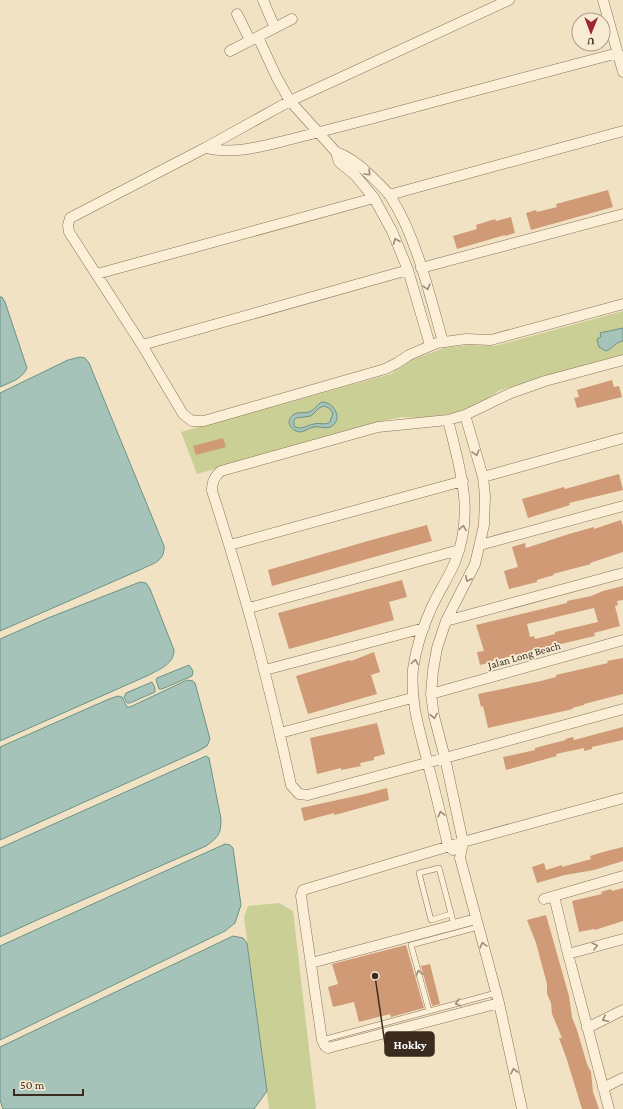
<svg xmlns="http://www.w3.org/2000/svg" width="623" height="1109" font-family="'Crimson Pro',serif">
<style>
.green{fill:#cacf96}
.water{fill:#a6c3ba;stroke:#6c9287;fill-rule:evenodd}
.building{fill:#d19a77;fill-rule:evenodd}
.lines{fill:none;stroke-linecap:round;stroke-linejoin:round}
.lane-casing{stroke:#8c7259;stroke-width:6}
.street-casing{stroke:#8c7259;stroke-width:11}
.lane{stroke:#fbefd7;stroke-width:5}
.street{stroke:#fbefd7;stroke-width:10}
.oneway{stroke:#9b8d7a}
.labels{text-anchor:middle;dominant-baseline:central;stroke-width:3.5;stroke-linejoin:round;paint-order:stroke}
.street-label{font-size:11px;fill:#3b2b1e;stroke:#f7ecd3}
.leader{fill:none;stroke:#3b2b1e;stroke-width:1.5}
.callout-dot{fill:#3b2b1e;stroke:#f7ecd3;stroke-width:1.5}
.callout{fill:#3b2b1e;stroke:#3b2b1e;stroke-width:1.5}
.callout-label{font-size:12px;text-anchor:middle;font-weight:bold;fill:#fff}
</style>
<rect width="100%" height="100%" fill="#f0e2c3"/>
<path class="green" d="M 623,311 L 623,356 L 500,390 L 478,405 L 458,413 L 420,418 L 402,417 L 386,420 L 197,474 L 181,432 L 391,374 L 411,360 L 444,348 L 469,345 L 495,346 Z
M 279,903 L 293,911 L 316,1109 L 269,1109 L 244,917 L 248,906 Z"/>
<path class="water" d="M 0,297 L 2,297 L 5,302 L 27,368 C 22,379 11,382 0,387 Z
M 623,328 L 623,341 C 615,342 613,349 606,351 L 599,347 L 597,339 L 601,337 L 600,333 Z
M 80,357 L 85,358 L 89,363 L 164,546 C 165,561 154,563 142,569 L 0,631 L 0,393 L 68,360 Z
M 322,402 C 335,402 344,421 330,427 C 325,429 319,426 314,427 C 309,428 305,431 301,432 C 292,432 284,422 293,415 C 298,411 304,414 309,412 C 315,410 317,404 322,402 ZM 324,406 L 329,408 L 333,413 L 330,422 C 324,426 320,422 314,424 C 307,425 303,430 295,427 L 294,425 L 294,420 L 296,418 L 311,416 L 319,408 Z
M 140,582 L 146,583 L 150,589 L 174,650 C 174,664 160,669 149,675 L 0,741 L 0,639 L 48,618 Z
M 189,665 L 193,671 L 192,676 L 162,689 L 159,689 L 156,680 L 157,678 Z
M 187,680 L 193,681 L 195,683 L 210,739 L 207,746 L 198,751 L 0,840 L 0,747 L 109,699 L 118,696 L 122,697 L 127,707 L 130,707 Z
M 152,682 L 155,688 L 155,692 L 130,703 L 127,703 L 124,697 L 126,693 Z
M 206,756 L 209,758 L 221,819 C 221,835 218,837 206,846 L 37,920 L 0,937 L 0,848 Z
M 225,844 L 230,845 L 233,848 L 241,905 L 235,923 L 225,931 L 0,1040 L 0,946 Z
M 233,936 L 243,938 L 247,943 L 267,1091 L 254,1109 L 3,1109 L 0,1100 L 0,1047 Z"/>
<path class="building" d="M 608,190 L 613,207 L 531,230 L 526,213 L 536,210 L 537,212 L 557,207 L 556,204 Z
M 511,217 L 515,233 L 505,236 L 505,235 L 457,249 L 453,236 L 477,229 L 476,225 L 495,219 L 496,221 Z
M 612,380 L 614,387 L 619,386 L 622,397 L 577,408 L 574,398 L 579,397 L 577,390 Z
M 223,438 L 226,447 L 196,455 L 193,446 Z
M 619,474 L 623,490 L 569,503 L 570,505 L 528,518 L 522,499 L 564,487 L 565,489 Z
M 621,520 L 623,526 L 623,552 L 590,563 L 591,564 L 553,574 L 554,575 L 537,580 L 537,582 L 509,589 L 504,571 L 518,567 L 512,547 L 525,543 L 526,548 L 569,534 L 594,527 L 594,529 Z
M 427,525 L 432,541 L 374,557 L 272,586 L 268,570 L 368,541 Z
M 402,580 L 407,597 L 389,602 L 394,620 L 289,649 L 278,613 Z
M 623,586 L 623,600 L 617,601 L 618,605 L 615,606 L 620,626 L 594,633 L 595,636 L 552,646 L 553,648 L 545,650 L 544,648 L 488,662 L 488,663 L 480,665 L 477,652 L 484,651 L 476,625 L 567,603 L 567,601 L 591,596 L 603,591 ZM 594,608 L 598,622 L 555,632 L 555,634 L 535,639 L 534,636 L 530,637 L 527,624 Z
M 374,652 L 380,672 L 371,675 L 377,694 L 308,714 L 296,676 L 350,660 L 351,661 Z
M 623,658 L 623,694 L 584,704 L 584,705 L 572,708 L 573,709 L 488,728 L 483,706 L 481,707 L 478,694 L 541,681 L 556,677 L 556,675 L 608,663 L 607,661 Z
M 377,723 L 385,754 L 374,757 L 374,760 L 360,763 L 361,766 L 341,770 L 341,768 L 317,774 L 310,738 Z
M 623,727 L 623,740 L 592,747 L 592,749 L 584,751 L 584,748 L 556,754 L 557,756 L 546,759 L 506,770 L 503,757 L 535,750 L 535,748 L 546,745 L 566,740 L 565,739 L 573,737 L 574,740 Z
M 387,788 L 389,800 L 342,813 L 334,815 L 334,813 L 304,821 L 301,808 L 365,794 Z
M 623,847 L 623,861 L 594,870 L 565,875 L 537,883 L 532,867 L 544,863 L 546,870 L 562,865 L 562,867 L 591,859 L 590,856 L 603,852 Z
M 623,888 L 623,921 L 595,930 L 594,929 L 579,932 L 572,901 L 602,894 L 601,892 L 611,889 L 612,891 Z
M 546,915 L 569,996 L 572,1017 L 577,1030 L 587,1064 L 591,1072 L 593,1092 L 599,1109 L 582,1109 L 567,1060 L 559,1038 L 562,1038 L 552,1014 L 551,1003 L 547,994 L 547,984 L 536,943 L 527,920 Z
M 406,945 L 424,1008 L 391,1017 L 390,1014 L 359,1022 L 354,1002 L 333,1007 L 328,987 L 338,984 L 332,964 Z
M 430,964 L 440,1004 L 432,1006 L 421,966 Z"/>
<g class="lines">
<g class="lane-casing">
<path id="lane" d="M 451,914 L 431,920 L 419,873 L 439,868 L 454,925
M 429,1011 L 411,945 L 478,927
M 322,1040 L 496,993"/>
</g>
<g class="street-casing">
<path id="street" d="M 263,0 L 275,28
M 509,0 L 290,101 L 205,148 L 70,218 L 68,225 L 69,232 L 142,345 L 183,414 L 192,421 L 204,421 L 385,369 L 397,363 L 409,355 L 437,343 L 466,339 L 491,340 L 623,304
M 603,0 L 623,72
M 237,14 L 250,40
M 258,37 L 277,78 L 290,101 L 336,152 L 339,162 L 355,175 L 374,198 L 392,231 L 408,270 L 430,345
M 230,51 L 292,19
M 205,148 C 235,155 263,146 292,139 C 319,132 347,125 374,118 C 455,96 537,74 618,53
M 336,152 C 350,157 360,165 371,176 C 377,182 385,189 390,196 C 416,235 430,296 443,342
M 389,195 L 623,131
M 421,268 L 623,214
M 97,274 L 374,198
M 142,345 L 408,270
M 623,360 L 545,381 L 511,393 L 465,415 L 448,420 L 378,427 L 221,471 C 214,477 212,482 212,491 C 244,588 270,686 291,785 L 299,794 L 308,795 L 445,758 L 623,709
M 465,415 L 483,477 L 485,496 L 484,525 L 475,564 L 446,621 L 437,648 L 433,671 L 431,694 L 434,716 L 445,758 L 463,842 L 460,858 L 499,1003 L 522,1109
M 448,420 C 460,469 475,513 455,562 C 448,579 437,594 430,611 C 422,629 416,649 413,669 C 410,702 420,732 428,764 C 435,791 442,819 448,846 L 453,850
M 483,477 L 623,438
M 230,545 L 463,481
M 480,545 L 623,506
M 249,608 L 459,550
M 446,621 L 623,573
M 265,670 L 424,628
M 431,694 L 623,640
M 280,733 L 412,698
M 554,896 L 568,954 L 609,1109
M 544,899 L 623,876
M 568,954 L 623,939
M 311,963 L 476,919
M 499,1003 L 328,1048 L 325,1046 L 322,1040 L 301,896 L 303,890 L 463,842 L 623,798
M 587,1028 L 623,1010
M 603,1088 L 623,1078"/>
</g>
<use href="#lane" class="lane"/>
<use href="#street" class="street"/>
</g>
<defs><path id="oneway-chevron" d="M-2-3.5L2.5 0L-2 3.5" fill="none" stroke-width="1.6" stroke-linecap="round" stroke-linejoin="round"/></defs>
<g class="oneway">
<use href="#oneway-chevron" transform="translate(368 173) rotate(46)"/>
<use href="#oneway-chevron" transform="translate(396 241) rotate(-112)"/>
<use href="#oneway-chevron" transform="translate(427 287) rotate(74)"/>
<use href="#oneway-chevron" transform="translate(476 453) rotate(74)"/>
<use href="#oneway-chevron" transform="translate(463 528) rotate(-81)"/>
<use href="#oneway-chevron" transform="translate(468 579) rotate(116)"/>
<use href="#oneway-chevron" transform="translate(415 662) rotate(-80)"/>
<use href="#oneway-chevron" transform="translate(434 716) rotate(80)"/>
<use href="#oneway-chevron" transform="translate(441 814) rotate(-104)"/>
<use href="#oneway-chevron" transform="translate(483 945) rotate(-105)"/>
<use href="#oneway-chevron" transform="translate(595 946) rotate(-14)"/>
<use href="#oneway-chevron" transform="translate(419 973) rotate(-105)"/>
<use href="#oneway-chevron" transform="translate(458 1003) rotate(165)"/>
<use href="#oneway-chevron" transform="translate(605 1019) rotate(153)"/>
<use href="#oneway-chevron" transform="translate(514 1071) rotate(-102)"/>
</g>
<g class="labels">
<g class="street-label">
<text transform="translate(524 655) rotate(-16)">Jalan Long Beach</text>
</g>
</g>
<path class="leader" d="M375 976L385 1044"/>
<circle class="callout-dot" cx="375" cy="976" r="4"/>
<rect class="callout" x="385" y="1032" width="49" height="24" rx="4"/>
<g class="callout-label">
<text x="410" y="1049">Hokky</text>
</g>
<g transform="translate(591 32) rotate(181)"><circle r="19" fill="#f7ecd3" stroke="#ac9f8b"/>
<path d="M0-3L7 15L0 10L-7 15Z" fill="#9e252a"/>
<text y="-6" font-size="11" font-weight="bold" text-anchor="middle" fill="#3b2b1e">U</text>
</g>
<path d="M14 1089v6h69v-6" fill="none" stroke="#3b2b1e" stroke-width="2"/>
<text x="20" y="1089" font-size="12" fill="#3b2b1e" stroke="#f7ecd3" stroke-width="3" paint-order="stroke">50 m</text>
</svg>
